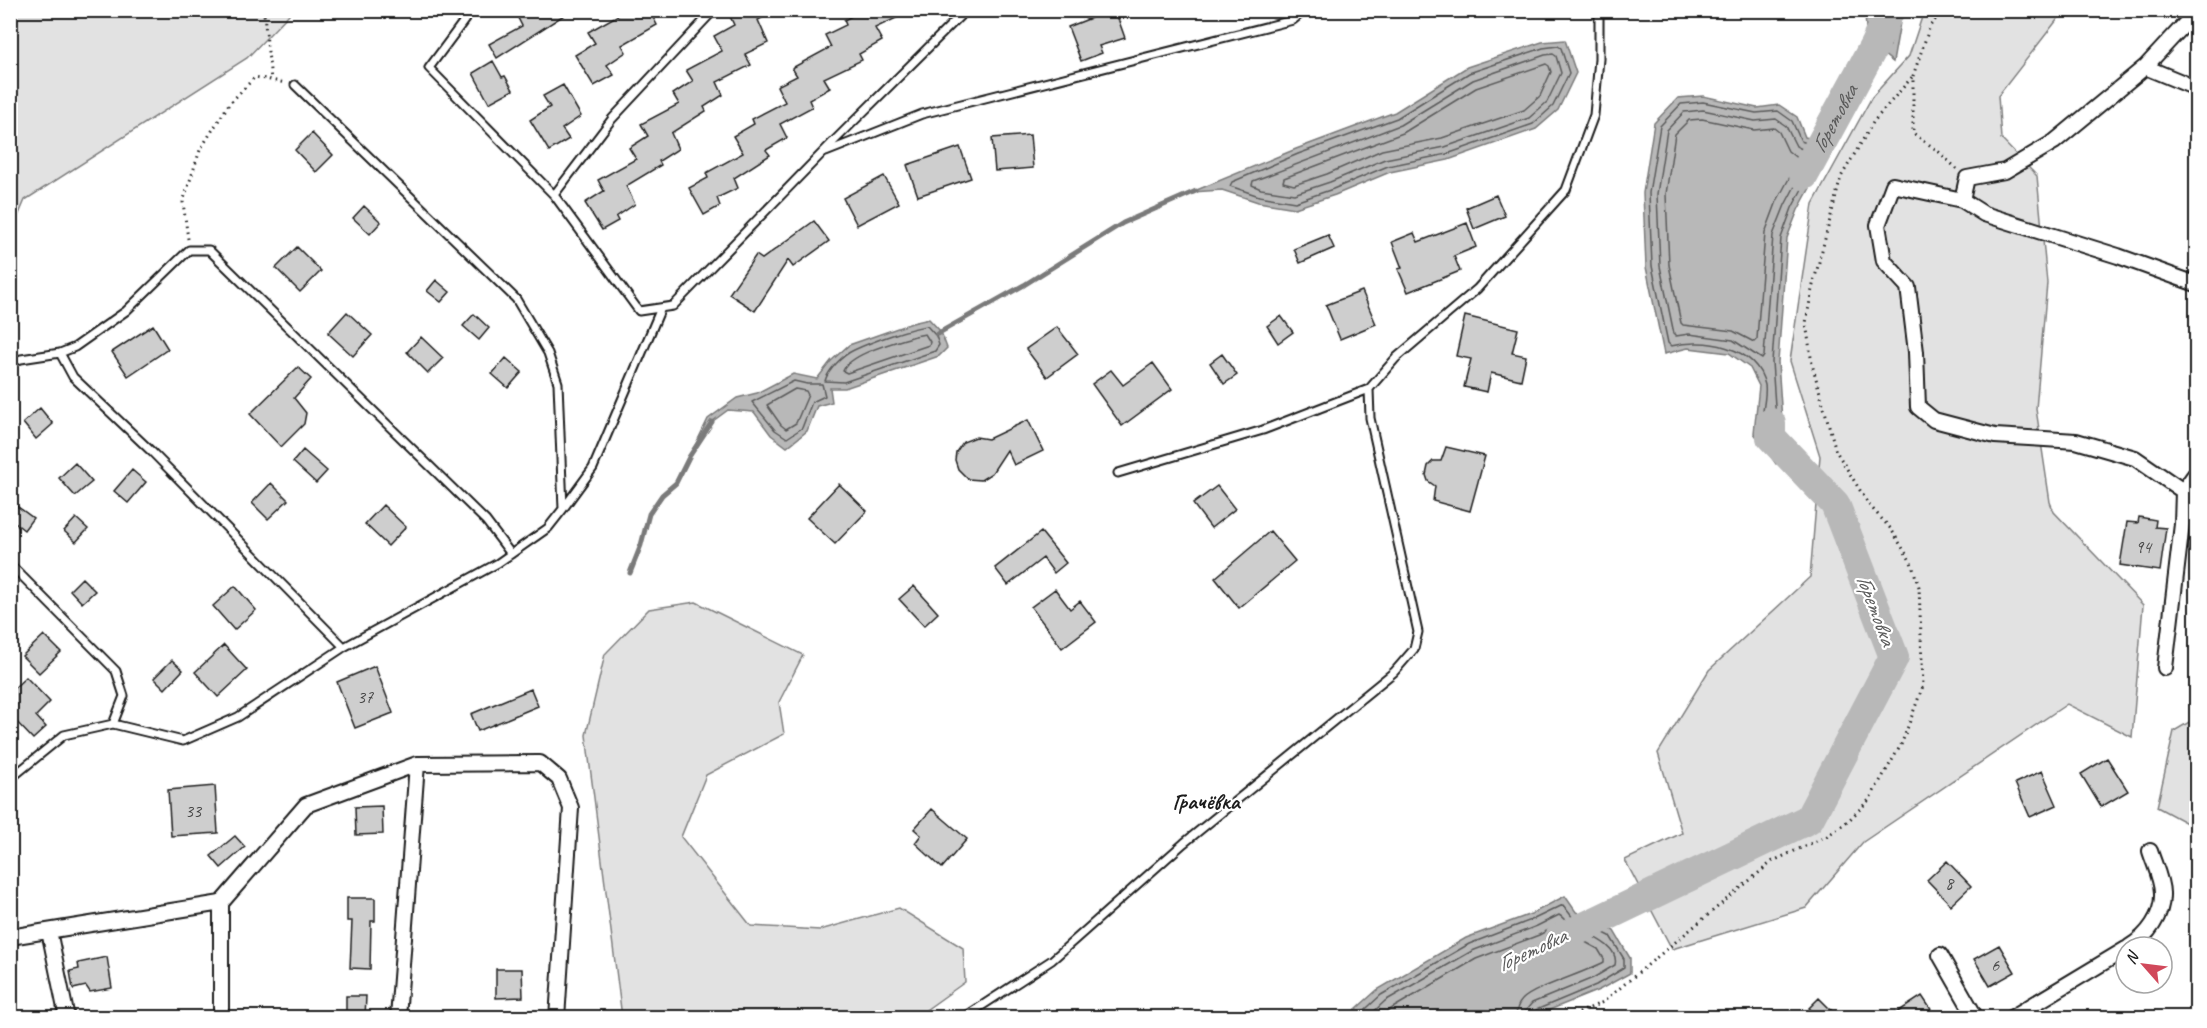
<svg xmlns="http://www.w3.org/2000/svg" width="2207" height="1028" font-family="Caveat,sans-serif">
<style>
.green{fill:#e2e2e2;stroke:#7f7f7f;stroke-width:1.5}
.water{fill:#b8b8b8;stroke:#7a7a7a;stroke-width:1.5}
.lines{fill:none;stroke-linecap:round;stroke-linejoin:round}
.shore{stroke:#5a5a5a;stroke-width:1.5}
.stream{stroke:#7a7a7a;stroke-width:5}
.river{stroke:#b8b8b8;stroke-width:30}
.building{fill:#cecece;stroke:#1c1c1c;stroke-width:1.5}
.service-casing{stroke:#1c1c1c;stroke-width:11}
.minor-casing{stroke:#1c1c1c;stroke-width:18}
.path{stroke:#1c1c1c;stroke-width:3;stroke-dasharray:1.5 4.5;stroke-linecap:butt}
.service{stroke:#fff;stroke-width:7}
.minor{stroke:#fff;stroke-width:14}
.labels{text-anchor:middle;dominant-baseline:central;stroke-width:4.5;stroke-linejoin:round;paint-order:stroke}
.number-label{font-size:18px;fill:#484848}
.water-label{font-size:22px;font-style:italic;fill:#5a5a5a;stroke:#fff}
.neighbourhood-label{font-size:22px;font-weight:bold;fill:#1c1c1c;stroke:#fff}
</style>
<rect width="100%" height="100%" fill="#fff"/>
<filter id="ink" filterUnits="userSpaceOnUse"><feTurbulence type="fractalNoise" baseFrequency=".0167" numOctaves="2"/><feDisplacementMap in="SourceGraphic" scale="12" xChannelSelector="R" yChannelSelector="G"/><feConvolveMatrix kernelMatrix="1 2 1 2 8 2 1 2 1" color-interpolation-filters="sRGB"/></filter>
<g filter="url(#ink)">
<path class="green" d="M 11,10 L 292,10 L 292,11 L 247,58 L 25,200 L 11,233 Z
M 1924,11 L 2064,11 L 1998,96 L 2001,139 L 2037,176 L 2047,283 L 2036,409 L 2050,502 L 2054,512 L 2143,605 L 2132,737 L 2067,704 L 1863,842 L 1806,908 L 1672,949 L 1625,860 L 1682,833 L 1658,753 L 1709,670 L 1810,577 L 1820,456 L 1790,361 L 1813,204 L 1872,97 L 1909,56 Z
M 696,602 L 803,655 L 779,702 L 784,734 L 706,775 L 681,837 L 751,926 L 820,930 L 899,908 L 963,948 L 965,982 L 916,1017 L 622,1017 L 586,735 L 605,654 L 649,609 Z
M 2196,718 L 2196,828 L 2157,807 L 2174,731 Z"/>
<path class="water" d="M 1855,11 L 1902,11 L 1893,62 L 1867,41 L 1865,15 Z
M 1565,40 L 1576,73 L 1558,110 L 1536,129 L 1448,160 L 1390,172 L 1335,195 L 1295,208 L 1258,202 L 1222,190 L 1192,192 L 1296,149 L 1395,112 L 1467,67 L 1542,42 Z
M 1703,96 L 1757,108 L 1779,105 L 1797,117 L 1805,137 L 1834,144 L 1798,210 L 1787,238 L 1778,362 L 1783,435 L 1788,455 L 1776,464 L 1754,433 L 1759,386 L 1750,368 L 1729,353 L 1688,348 L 1664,354 L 1646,267 L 1643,193 L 1654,123 L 1678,98 Z
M 929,319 L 941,332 L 947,348 L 939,356 L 845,388 L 830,388 L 832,402 L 817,406 L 807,431 L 787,447 L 771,435 L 754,412 L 728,410 L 709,424 L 690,456 L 708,419 L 737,398 L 757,393 L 793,374 L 817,379 L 831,361 L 849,345 L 912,323 Z
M 1565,896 L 1576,912 L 1614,931 L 1630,958 L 1630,973 L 1599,990 L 1532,1017 L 1347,1017 L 1377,990 L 1466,938 L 1531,914 Z"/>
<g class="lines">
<path class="shore" d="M 1869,10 L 1873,37 L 1887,48 L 1890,46 L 1896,10
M 1558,46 L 1561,48 L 1569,73 L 1553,106 L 1533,124 L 1447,154 L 1388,166 L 1333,189 L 1295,202 L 1259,196 L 1230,186 L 1232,182 L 1298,154 L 1397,118 L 1469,73 L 1543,48 Z
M 1553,54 L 1556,56 L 1561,73 L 1547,102 L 1529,118 L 1445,147 L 1385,159 L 1330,182 L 1294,194 L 1261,189 L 1252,185 L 1253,181 L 1400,125 L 1473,80 L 1545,55 Z
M 1546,64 L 1549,66 L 1551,72 L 1540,96 L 1524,110 L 1442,138 L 1382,150 L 1327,174 L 1294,185 L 1283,182 L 1284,178 L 1403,133 L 1476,88 Z
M 1703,102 L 1756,113 L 1778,111 L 1792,121 L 1801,141 L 1823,149 L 1792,208 L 1781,238 L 1772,362 L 1777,435 L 1781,451 L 1778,454 L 1775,453 L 1760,431 C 1761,418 1767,396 1765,385 C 1756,345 1703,338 1671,346 L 1668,343 L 1652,266 L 1649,193 L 1660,126 L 1681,104 Z
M 1703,110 L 1755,121 L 1776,119 L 1786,126 L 1796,146 L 1812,154 L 1785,205 L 1773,235 L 1764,356 L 1762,359 L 1733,340 L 1689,334 L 1676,336 L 1674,334 L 1660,266 L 1657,194 L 1667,130 L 1684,112 Z
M 1702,119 L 1754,130 L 1774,128 L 1779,132 L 1788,151 L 1799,160 L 1777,201 L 1765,233 L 1757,339 L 1754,342 L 1733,331 L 1683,325 L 1681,323 L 1669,265 L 1666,194 L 1675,134 L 1689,120 Z
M 927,326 L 936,336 L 939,345 L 935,351 L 844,382 L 825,381 C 828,370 843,355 854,350 C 871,342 909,328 927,326 Z
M 925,334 L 930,342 L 929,345 L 847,373 L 843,371 C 850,353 897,342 915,336 Z
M 794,381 L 807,384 L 822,384 L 825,396 L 812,402 L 802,428 L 787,438 L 775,430 L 752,402 Z
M 795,389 L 806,391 L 808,395 L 796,423 L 786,429 L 781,425 L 767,405 Z
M 1356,1018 L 1381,995 L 1469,944 L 1534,919 L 1563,905 L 1573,918 L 1610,936 L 1624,959 L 1624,968 L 1596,985 L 1536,1010 L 1533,1018
M 1367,1018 L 1385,1001 L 1472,951 L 1537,926 L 1559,915 C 1563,917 1565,921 1569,924 C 1583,934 1620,943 1615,965 L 1593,978 L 1532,1003 L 1526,1010 L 1525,1018
M 1381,1018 L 1391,1009 L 1476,959 L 1539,935 L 1556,926 L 1598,949 L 1604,959 L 1604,962 C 1585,973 1532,988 1522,1000 C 1517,1005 1516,1011 1516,1018"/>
<path class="stream" d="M 937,334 L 1024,285 L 1123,223 L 1196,191
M 630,573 L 641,545 L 649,514 L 662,495 L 676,483 L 689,457 L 712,422"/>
<g class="river">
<path id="s1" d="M 1804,175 L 1874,46 L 1890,10"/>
<path d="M 1559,939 L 1809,819 L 1894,657 L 1835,504 L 1771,437 L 1771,423"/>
</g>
</g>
<path class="building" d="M 527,10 L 572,10 L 497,58 L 489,44 L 522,26 L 517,16 Z
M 627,10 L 649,10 L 657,25 L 622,45 L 626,52 L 607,65 L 614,75 L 594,86 L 575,55 L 595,43 L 588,32 Z
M 727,10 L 777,10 L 758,20 L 768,43 L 745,54 L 751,65 L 717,82 L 723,95 L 704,107 L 706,111 L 671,133 L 678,149 L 659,161 L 661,165 L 626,186 L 635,204 L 616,217 L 618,221 L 602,230 L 585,203 L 604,191 L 598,180 L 636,159 L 629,148 L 648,136 L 641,124 L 679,104 L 673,94 L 693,81 L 686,70 L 722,51 L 714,36 L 734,25 Z
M 863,10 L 913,10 L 875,28 L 882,41 L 859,54 L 862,60 L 824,78 L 830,88 L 809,100 L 812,107 L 780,124 L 787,138 L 766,150 L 770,155 L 734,178 L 738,188 L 717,198 L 720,206 L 704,215 L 689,188 L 708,178 L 706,173 L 743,153 L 733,136 L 754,124 L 752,119 L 785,102 L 777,86 L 797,76 L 792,68 L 831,47 L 825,35 L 846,25 L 844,20 Z
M 1102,10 L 1115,10 L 1125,38 L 1099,46 L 1102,53 L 1081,61 L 1068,27 L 1091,18 L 1090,14 Z
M 493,61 L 502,77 L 505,76 L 513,90 L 489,103 L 473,73 Z
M 563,85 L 581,116 L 562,129 L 569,139 L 549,151 L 530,120 L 550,107 L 543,96 Z
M 312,133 L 333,155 L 316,172 L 295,150 Z
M 1030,135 L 1033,168 L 995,171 L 992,138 Z
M 960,147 L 971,178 L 918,196 L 907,165 Z
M 884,176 L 899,203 L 857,225 L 843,198 Z
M 1496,195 L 1505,216 L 1474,229 L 1466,208 Z
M 364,206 L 381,222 L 370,234 L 353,218 Z
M 814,221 L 829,241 L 793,267 L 788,260 L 755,311 L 729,294 L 756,255 L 762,259 Z
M 1467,223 L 1476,247 L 1454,256 L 1460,271 L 1408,292 L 1398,269 L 1402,268 L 1392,242 L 1414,233 L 1418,242 Z
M 1328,235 L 1334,248 L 1300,263 L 1294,249 Z
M 297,247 L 321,271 L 300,292 L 276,268 Z
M 436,280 L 450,292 L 441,302 L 427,291 Z
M 1362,291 L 1376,324 L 1340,339 L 1326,305 Z
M 347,312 L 372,335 L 353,356 L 328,333 Z
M 474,314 L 489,328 L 479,340 L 463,326 Z
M 1281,316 L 1293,332 L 1278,343 L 1267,326 Z
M 1465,316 L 1518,329 L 1512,353 L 1526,356 L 1521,380 L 1491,373 L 1487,392 L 1464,387 L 1471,359 L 1456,356 Z
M 153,325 L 168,349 L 128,376 L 112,352 Z
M 1057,327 L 1078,354 L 1047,377 L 1026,349 Z
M 421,337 L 443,358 L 428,373 L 407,352 Z
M 1222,354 L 1237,375 L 1224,384 L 1210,363 Z
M 506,358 L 522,372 L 508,388 L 492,374 Z
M 1153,363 L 1172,389 L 1122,426 L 1092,384 L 1111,370 L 1123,385 Z
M 298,367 L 311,379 L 294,398 L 306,413 L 304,424 L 281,447 L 250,414 Z
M 40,408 L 53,424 L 36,439 L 23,423 Z
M 1028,420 L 1043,451 L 1014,465 L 1007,450 L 992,473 L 981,480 L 968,479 L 958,469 L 955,460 L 956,452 L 963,442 L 976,437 L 988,439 Z
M 1446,447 L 1485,456 L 1470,511 L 1433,501 L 1435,486 L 1428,481 L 1426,475 L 1428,466 L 1433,461 L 1441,461 Z
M 303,450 L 327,471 L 316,483 L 293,462 Z
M 75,463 L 92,482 L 75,496 L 59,478 Z
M 132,470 L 146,482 L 128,503 L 114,491 Z
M 271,483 L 288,500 L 268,519 L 252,503 Z
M 839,484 L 867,511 L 835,544 L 807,518 Z
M 1217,486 L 1235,509 L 1211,528 L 1193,504 Z
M 10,501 L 33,518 L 24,530 L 10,519 Z
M 383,505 L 406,527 L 388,546 L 365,524 Z
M 2139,517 L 2156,520 L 2155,527 L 2166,528 L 2160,571 L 2120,565 L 2127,522 L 2138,523 Z
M 76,518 L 88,529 L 76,542 L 64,531 Z
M 1270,531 L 1295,561 L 1239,608 L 1215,578 Z
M 1041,532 L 1066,563 L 1054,573 L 1043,558 L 1008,585 L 995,568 Z
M 82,578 L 95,591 L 82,603 L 70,590 Z
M 235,586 L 256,610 L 234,630 L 213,606 Z
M 914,586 L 938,613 L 924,626 L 899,599 Z
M 1055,589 L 1070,609 L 1080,601 L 1096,622 L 1062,648 L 1031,607 Z
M 44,635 L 61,652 L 39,673 L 22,656 Z
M 224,645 L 247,670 L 218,697 L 195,672 Z
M 172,660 L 183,670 L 165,689 L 154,678 Z
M 375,666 L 393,713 L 355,728 L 337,682 Z
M 26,677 L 50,702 L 36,716 L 46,727 L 33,739 L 10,715 L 10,692 Z
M 531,689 L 538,706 L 478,731 L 471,714 Z
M 2107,758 L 2128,791 L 2101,807 L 2081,774 Z
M 2042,771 L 2057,805 L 2030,817 L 2015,783 Z
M 215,786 L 218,833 L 171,836 L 168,790 Z
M 382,806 L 383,834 L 356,835 L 355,807 Z
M 932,809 L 967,839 L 942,868 L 915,843 L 921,835 L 914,829 Z
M 235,836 L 245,847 L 221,868 L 211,856 Z
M 1947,861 L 1971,886 L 1951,905 L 1927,880 Z
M 347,898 L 375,898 L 375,921 L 371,921 L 370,969 L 350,968 L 352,921 L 347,921 Z
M 1999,945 L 2015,972 L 1990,986 L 1974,959 Z
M 107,957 L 112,988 L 90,992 L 86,986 L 73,989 L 70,971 L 79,969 L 78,963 Z
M 496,969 L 522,969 L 523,997 L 496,998 Z
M 346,996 L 366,996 L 365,1017 L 346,1017 Z
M 1922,996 L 1936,1017 L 1890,1017 Z
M 1819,998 L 1832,1011 L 1825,1017 L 1819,1017 L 1809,1008 Z"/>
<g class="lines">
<g class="service-casing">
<path id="service" d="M 472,10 L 429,68 L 554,195 L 639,311 L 673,306 L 831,144 L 966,10
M 826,152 L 922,114 L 1293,20 L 1305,10
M 554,195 L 612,119 L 714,10
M 60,353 L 73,377 L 152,452 L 344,647
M 10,363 L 21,359 L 60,353 L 75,347 L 126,311 L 189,250 L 209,250 L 486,521 L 511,554
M 1118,473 L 1263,430 L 1369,389
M 563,509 L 593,468 L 661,308
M 10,564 L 116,671 L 124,696 L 113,724
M 10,779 L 64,735 L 113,724 L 183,741 L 238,717 L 344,647 L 498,563 L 548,528 L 563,509 L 558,383 L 548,353 L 516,299 L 295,85
M 963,1018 L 1052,960 L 1184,843 L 1394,672 L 1414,649 L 1418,632 L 1370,418 L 1369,389 L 1396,358 L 1477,289 L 1566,190 L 1594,115 L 1599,59 L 1599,10"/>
</g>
<g class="minor-casing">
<path id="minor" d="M 2196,12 L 2145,67 L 2054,142 L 2005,171 L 1967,178 L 1962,200 L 1984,214 L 2118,256 L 2196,284
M 2145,67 L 2196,88
M 1962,200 L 1893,185 L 1878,225 L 1884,261 L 1908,287 L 1916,352 L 1918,407 L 1934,420 L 1995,436 L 2076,441 L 2135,458 L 2183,491
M 2165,668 L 2182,524 L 2183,491 L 2196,473
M 221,903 L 221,1018
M 49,931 L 67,1018
M 10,937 L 221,903 L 306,805 L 417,764 L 540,763 L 559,779 L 571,808 L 557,1018
M 2129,947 C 2148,936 2163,915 2162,893 C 2162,880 2154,864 2150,851
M 1940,955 L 1976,1018
M 398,1018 L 417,764
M 2011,1018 L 2126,949"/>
</g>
<path class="path" d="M 261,10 L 264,14 L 271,80
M 1943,10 L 1930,26 L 1913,76 L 1913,133 L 1938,151 L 1957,169
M 188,239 L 183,202 L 200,150 L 229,104 L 255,77 L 286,83
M 1568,1018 L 1603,1002 L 1773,861 L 1827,836 L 1849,820 L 1869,800 L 1901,745 L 1923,686 L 1919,587 L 1911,562 L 1891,529 L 1869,505 L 1836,451 L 1812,364 L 1806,323 L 1812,289 L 1841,177 L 1874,121 L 1913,76"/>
<use href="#service" class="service"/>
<use href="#minor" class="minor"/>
</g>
</g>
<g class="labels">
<g class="number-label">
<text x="2143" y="547">94</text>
<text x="365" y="697">37</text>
<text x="193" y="811">33</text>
<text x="1949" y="883">8</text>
<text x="1995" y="965">6</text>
</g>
<g class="water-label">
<text stroke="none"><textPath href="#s1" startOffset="64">Горетовка</textPath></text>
<text transform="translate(1876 610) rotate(69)">Горетовка</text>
<text transform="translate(1532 950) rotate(-25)">Горетовка</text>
</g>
<g class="neighbourhood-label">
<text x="1206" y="802">Грачёвка</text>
</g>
</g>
<rect width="2207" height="1028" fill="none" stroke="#fff" stroke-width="36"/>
<rect x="18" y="18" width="2171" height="992" fill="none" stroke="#1c1c1c" stroke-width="2" filter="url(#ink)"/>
<g transform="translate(2144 965) rotate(298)"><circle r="28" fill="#ffffff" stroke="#a4a4a4" stroke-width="1.5"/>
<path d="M0-4.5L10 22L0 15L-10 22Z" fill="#d1495b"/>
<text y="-9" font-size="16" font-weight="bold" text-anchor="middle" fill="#1c1c1c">N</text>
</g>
</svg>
